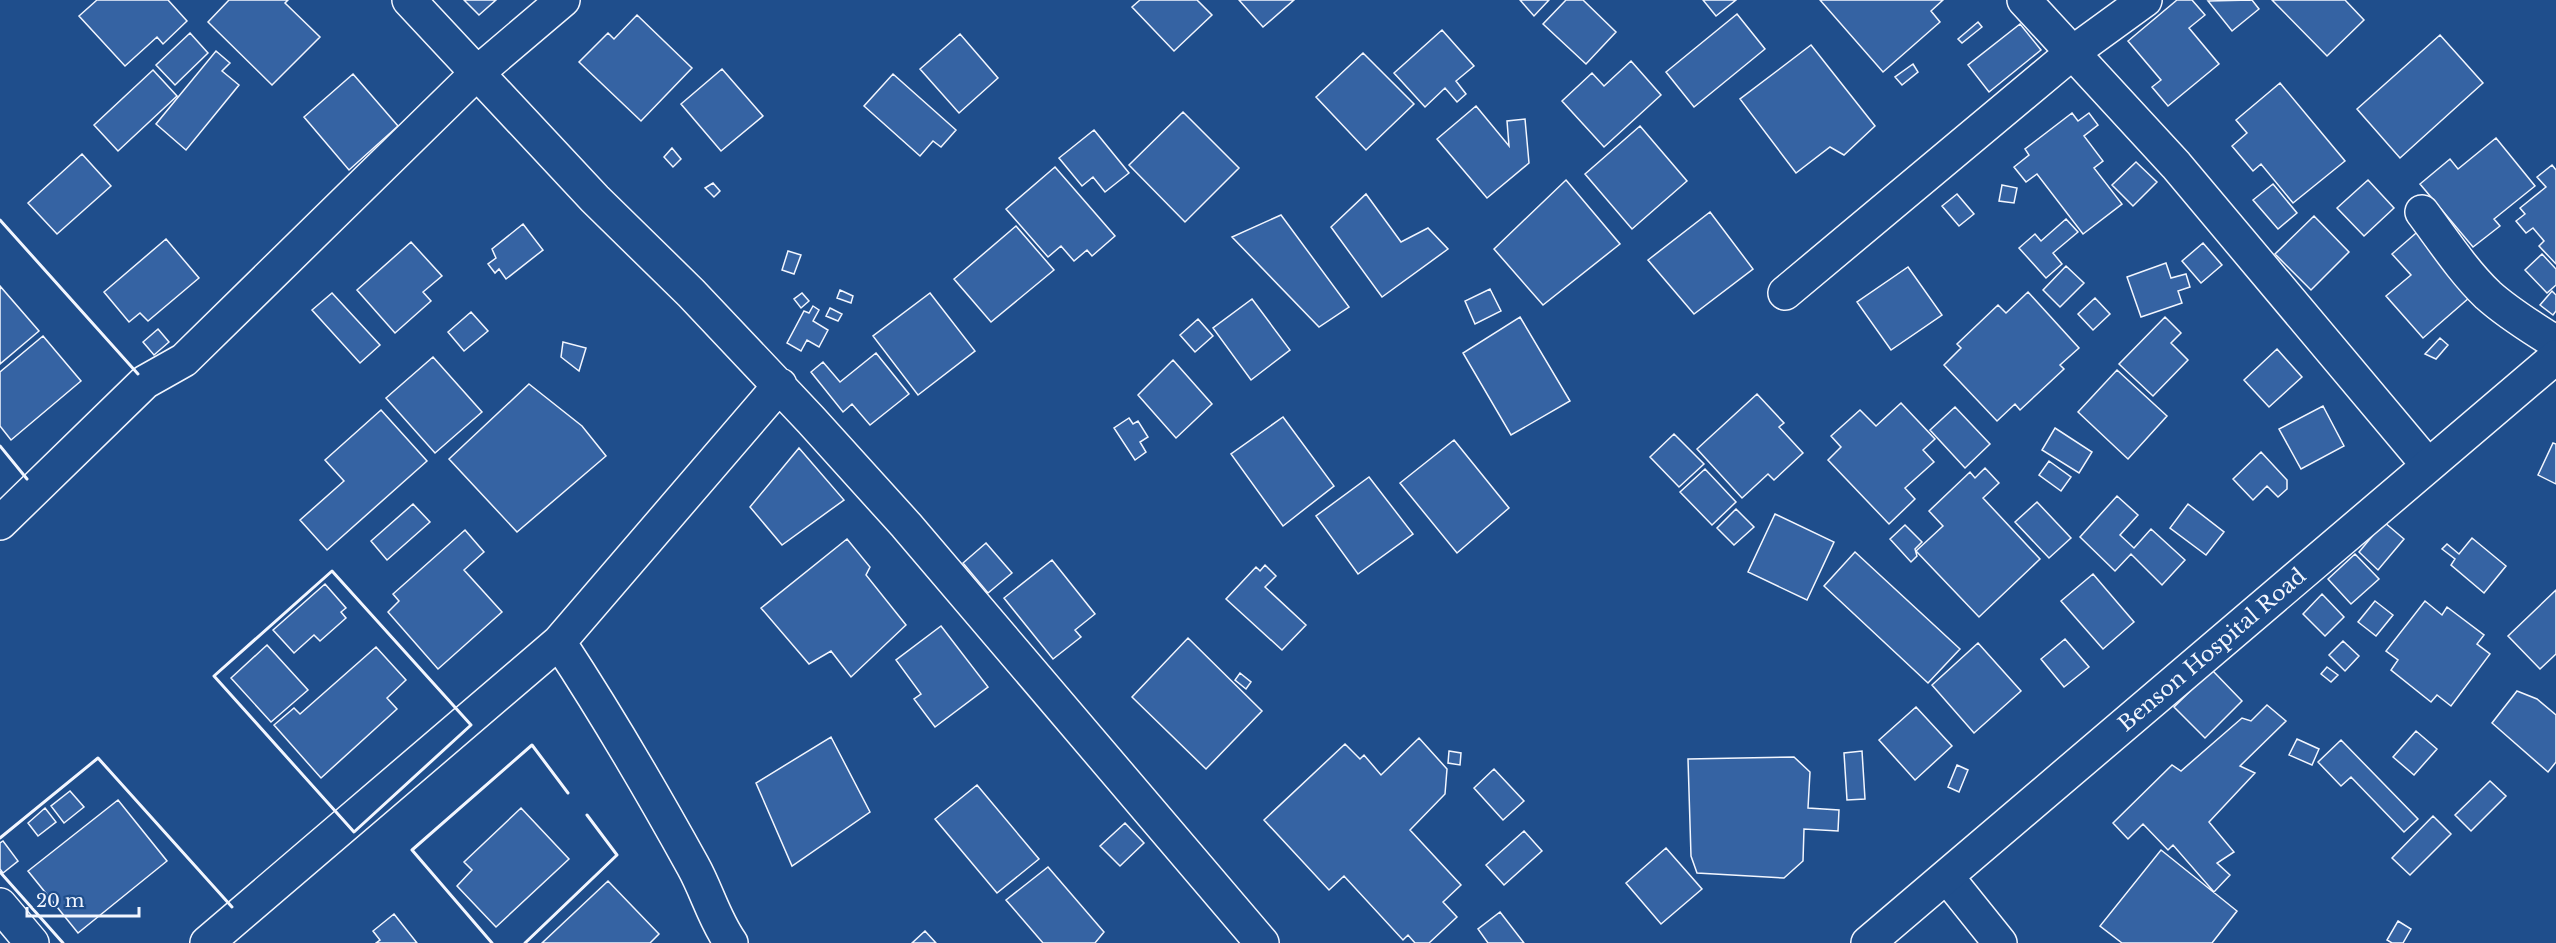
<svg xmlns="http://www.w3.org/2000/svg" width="2556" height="943" font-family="'Libre Baskerville',serif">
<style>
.building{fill:#3563a3;stroke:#f2f6ff;stroke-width:1.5}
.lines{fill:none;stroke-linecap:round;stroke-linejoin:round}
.minor-casing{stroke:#f2f6ff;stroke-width:36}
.tertiary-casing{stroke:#f2f6ff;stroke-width:36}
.minor{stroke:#1f4e8c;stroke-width:33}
.tertiary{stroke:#1f4e8c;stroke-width:33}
.wall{stroke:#f2f6ff;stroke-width:3}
.labels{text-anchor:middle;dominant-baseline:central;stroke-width:4.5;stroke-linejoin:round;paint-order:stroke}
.street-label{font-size:21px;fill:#f2f6ff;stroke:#1f4e8c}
</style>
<rect width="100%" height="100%" fill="#1f4e8c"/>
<path class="building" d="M 97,0 L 168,0 L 187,21 L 163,44 L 157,37 L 125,66 L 79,16 Z
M 229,0 L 288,0 L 285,3 L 320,37 L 272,85 L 208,22 Z
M 464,0 L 496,0 L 479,15 Z
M 1140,0 L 1197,0 L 1212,15 L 1174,51 L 1132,7 Z
M 1239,0 L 1294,0 L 1263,27 Z
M 1520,0 L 1549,0 L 1534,16 Z
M 1566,0 L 1583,0 L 1616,32 L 1586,64 L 1543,24 Z
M 1703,0 L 1736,0 L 1716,16 Z
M 1820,0 L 1943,0 L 1931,11 L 1940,22 L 1883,72 Z
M 2177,0 L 2192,0 L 2205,15 L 2189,28 L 2219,64 L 2168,106 L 2152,87 L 2161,80 L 2128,41 Z
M 2252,0 L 2259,9 L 2232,31 L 2208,1 Z
M 2272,0 L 2345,0 L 2364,20 L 2327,56 Z
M 1737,14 L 1765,49 L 1694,107 L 1666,72 Z
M 637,15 L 692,68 L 641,121 L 579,62 L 608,33 L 614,39 Z
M 1978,22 L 1982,27 L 1962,43 L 1958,39 Z
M 2020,24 L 2041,50 L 1989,92 L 1968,65 Z
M 1442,30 L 1474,66 L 1456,81 L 1466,94 L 1457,102 L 1445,88 L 1425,107 L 1394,73 Z
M 190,33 L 208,53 L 175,85 L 156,65 Z
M 960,34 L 998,78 L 959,113 L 920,69 Z
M 2440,35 L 2483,83 L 2400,158 L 2357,109 Z
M 1811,45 L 1875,126 L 1844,155 L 1830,147 L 1796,173 L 1740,99 Z
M 216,51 L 230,63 L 222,71 L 239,85 L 186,150 L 156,124 Z
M 1363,53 L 1414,104 L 1366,150 L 1316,97 Z
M 1631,61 L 1661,95 L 1604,147 L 1562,101 L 1592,73 L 1604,86 Z
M 1913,64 L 1918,72 L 1902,85 L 1895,77 Z
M 722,69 L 763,116 L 721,151 L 681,104 Z
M 153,70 L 177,96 L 118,151 L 94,125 Z
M 353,74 L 398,126 L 349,170 L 304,117 Z
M 893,74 L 956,130 L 941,147 L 933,141 L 920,156 L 864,106 Z
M 2280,83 L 2345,161 L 2293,203 L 2261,164 L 2253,171 L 2232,146 L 2247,133 L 2236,120 Z
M 1476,106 L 1509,146 L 1507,121 L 1525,119 L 1529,163 L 1487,198 L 1437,139 Z
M 1183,112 L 1239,168 L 1185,222 L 1129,165 Z
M 2072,113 L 2078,121 L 2089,113 L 2098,125 L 2084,136 L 2103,161 L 2094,168 L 2122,204 L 2083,234 L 2037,174 L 2026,182 L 2014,167 L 2029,155 L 2025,149 Z
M 1640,126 L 1687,181 L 1632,229 L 1585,174 Z
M 1094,130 L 1129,173 L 1105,192 L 1093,177 L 1082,186 L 1059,158 Z
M 2496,138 L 2535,186 L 2494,219 L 2500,226 L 2473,247 L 2420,184 L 2450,159 L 2458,169 Z
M 672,148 L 681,159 L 673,167 L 664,157 Z
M 82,154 L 111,186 L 57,234 L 28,203 Z
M 2136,162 L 2157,182 L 2133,206 L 2112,185 Z
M 2552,165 L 2556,170 L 2556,264 L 2539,246 L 2544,241 L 2533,228 L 2526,233 L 2516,221 L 2525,214 L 2520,208 L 2546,187 L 2537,177 Z
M 1055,167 L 1115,236 L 1092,256 L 1087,250 L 1074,261 L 1061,246 L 1048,257 L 1006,209 Z
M 1566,180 L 1620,244 L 1543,305 L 1494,249 Z
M 2368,180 L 2394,208 L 2364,236 L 2337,208 Z
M 713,183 L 720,191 L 714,197 L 705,188 Z
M 2273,184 L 2297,213 L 2278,229 L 2253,200 Z
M 2002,185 L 2017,188 L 2014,203 L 1999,201 Z
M 1366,194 L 1401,242 L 1428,228 L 1448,249 L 1382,297 L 1331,227 Z
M 1957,194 L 1974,214 L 1959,226 L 1942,206 Z
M 1710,212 L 1753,269 L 1694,314 L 1648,260 Z
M 1281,215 L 1349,307 L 1319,327 L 1232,237 Z
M 2314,216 L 2349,252 L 2311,290 L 2275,254 Z
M 2066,219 L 2078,232 L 2053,253 L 2062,264 L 2046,278 L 2019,248 L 2035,234 L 2041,241 Z
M 523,224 L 543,250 L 506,279 L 499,269 L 495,273 L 488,264 L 496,258 L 492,249 Z
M 1016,226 L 1054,270 L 991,322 L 954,279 Z
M 2423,227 L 2477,291 L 2423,338 L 2386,296 L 2411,275 L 2392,254 Z
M 166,239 L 199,278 L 148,321 L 140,313 L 129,322 L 104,292 Z
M 411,242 L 442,276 L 423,292 L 431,301 L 395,333 L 357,290 Z
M 2203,243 L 2222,265 L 2201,283 L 2182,261 Z
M 788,251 L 801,255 L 794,274 L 782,270 Z
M 2542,254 L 2556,269 L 2556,285 L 2547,293 L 2525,270 Z
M 2166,263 L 2171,278 L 2186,274 L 2190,287 L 2178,291 L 2182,303 L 2141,317 L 2127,277 Z
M 2066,266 L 2084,283 L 2060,307 L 2043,290 Z
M 1908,267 L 1942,315 L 1891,350 L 1857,302 Z
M 0,286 L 39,331 L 0,364 Z
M 1490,289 L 1501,311 L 1475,324 L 1465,301 Z
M 840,290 L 853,296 L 851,303 L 837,298 Z
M 2552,291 L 2556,295 L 2556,311 L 2553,315 L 2540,305 Z
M 2028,292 L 2079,348 L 2060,365 L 2064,369 L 2020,410 L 2015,404 L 1997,421 L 1944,365 L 1961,348 L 1957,344 L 1998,305 L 2006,313 Z
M 332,293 L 380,345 L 360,363 L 312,310 Z
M 802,293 L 809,301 L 801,308 L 794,299 Z
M 930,293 L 975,351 L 918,395 L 873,336 Z
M 2095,298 L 2110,314 L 2093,330 L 2078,314 Z
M 1252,299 L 1290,350 L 1251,380 L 1213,328 Z
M 813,306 L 819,310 L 813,321 L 828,330 L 819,347 L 807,340 L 801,351 L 787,343 L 804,311 L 809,313 Z
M 830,308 L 842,314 L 838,321 L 826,316 Z
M 471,312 L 488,331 L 464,351 L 448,332 Z
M 1520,317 L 1570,401 L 1511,435 L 1463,353 Z
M 2165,317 L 2181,333 L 2171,343 L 2188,360 L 2153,396 L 2119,364 Z
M 1198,319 L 1213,336 L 1195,352 L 1180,335 Z
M 158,329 L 169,342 L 154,355 L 143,342 Z
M 43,336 L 81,381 L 11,440 L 0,426 L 0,372 Z
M 2440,338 L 2448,345 L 2436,359 L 2425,354 Z
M 563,342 L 586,348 L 579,371 L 561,357 Z
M 2277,349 L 2302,377 L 2269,407 L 2244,380 Z
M 876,353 L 909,394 L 870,425 L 852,404 L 843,412 L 811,372 L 823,362 L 840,382 Z
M 433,357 L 482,412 L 435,453 L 386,398 Z
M 1173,360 L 1212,404 L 1176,438 L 1138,395 Z
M 2117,370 L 2167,416 L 2128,459 L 2078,412 Z
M 529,384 L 582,426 L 606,456 L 517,532 L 449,459 Z
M 1757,394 L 1784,423 L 1779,427 L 1803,453 L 1774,480 L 1768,474 L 1742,498 L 1697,449 Z
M 1901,403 L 1935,439 L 1923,450 L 1934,462 L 1905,488 L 1915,499 L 1889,524 L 1828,460 L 1841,447 L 1831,436 L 1860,410 L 1876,426 Z
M 2323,406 L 2344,446 L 2301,469 L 2279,429 Z
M 1955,407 L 1990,444 L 1965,468 L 1930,430 Z
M 381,410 L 427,461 L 327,550 L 300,520 L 344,481 L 325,460 Z
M 1283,417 L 1334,486 L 1283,526 L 1231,454 Z
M 1129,418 L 1133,424 L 1138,421 L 1148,437 L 1140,442 L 1146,452 L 1135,460 L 1114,428 Z
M 2055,428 L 2092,452 L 2079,473 L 2042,450 Z
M 1674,434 L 1704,464 L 1679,487 L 1650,457 Z
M 1454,440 L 1509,508 L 1457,553 L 1400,483 Z
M 2553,443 L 2556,444 L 2556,484 L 2538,475 Z
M 799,448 L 844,500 L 782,545 L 750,507 Z
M 2261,452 L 2287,480 L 2287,489 L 2278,497 L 2267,486 L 2253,500 L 2233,479 Z
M 2049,461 L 2071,477 L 2061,491 L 2039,475 Z
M 1985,468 L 1999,483 L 1983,498 L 2040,559 L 1979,617 L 1916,551 L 1943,526 L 1929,511 L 1970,472 L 1975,478 Z
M 1705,469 L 1736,502 L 1712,525 L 1680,492 Z
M 1369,477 L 1413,534 L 1358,574 L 1316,516 Z
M 2117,496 L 2138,515 L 2120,535 L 2134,548 L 2151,529 L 2185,560 L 2162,585 L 2131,554 L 2115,571 L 2080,537 Z
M 2037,502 L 2071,538 L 2049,558 L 2015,522 Z
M 413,504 L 430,522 L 387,560 L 371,541 Z
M 2188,504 L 2224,532 L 2206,555 L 2170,528 Z
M 1736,509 L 1754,527 L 1734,545 L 1717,528 Z
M 1775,514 L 1834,542 L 1807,600 L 1748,572 Z
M 2384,522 L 2404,539 L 2378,570 L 2359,552 Z
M 1905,525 L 1922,542 L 1915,549 L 1917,556 L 1911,562 L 1890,539 Z
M 465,530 L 484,552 L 464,570 L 502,612 L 438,669 L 388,612 L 399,601 L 393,594 Z
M 2472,538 L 2506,566 L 2484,593 L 2451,565 L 2455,559 L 2442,549 L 2447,544 L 2459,554 Z
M 847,539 L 870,567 L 866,575 L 906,625 L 851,677 L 831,651 L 809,664 L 761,608 Z
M 986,543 L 1012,573 L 988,593 L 963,563 Z
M 1855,552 L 1960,649 L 1928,683 L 1824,586 Z
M 2355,554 L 2379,579 L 2351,604 L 2328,579 Z
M 1052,560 L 1095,614 L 1075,630 L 1081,637 L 1053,659 L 1004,598 Z
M 1265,565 L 1276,576 L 1265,587 L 1306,625 L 1282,650 L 1226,599 L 1256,567 L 1260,571 Z
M 2093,574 L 2134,622 L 2103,649 L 2061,601 Z
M 325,584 L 346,608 L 341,612 L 346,618 L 320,641 L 314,635 L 294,653 L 273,630 Z
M 2556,590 L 2556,654 L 2540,669 L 2508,636 Z
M 2322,594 L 2344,617 L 2325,636 L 2303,614 Z
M 2375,601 L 2393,615 L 2376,636 L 2358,622 Z
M 2425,601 L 2442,615 L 2447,607 L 2484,635 L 2477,644 L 2490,654 L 2451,706 L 2437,695 L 2431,702 L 2391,670 L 2398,660 L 2386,651 Z
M 941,626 L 988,687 L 935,727 L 914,699 L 921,694 L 896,660 Z
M 1188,638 L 1262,711 L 1206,769 L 1132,697 Z
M 2065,639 L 2089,667 L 2064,687 L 2041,659 Z
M 2343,641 L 2359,656 L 2345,671 L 2329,655 Z
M 1978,643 L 2021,691 L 1974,733 L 1932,685 Z
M 267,645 L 308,690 L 271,722 L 231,678 Z
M 376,647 L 406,680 L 387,698 L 397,709 L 321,778 L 274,725 L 294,708 L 300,714 Z
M 2327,667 L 2338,675 L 2331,682 L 2321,674 Z
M 2212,670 L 2242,701 L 2205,738 L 2174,707 Z
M 1240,673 L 1251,682 L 1246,689 L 1235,680 Z
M 2517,691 L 2537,699 L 2556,715 L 2556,762 L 2548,772 L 2492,723 Z
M 2267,705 L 2286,721 L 2240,766 L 2255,773 L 2209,822 L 2234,852 L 2217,863 L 2230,875 L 2214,892 L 2173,845 L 2168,850 L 2143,824 L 2128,839 L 2113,823 L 2172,765 L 2181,771 L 2242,718 L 2251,721 Z
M 1916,707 L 1952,746 L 1915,780 L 1879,740 Z
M 2416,731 L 2437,749 L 2414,775 L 2393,757 Z
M 831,737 L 870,812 L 792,866 L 756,783 Z
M 1419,738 L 1447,769 L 1445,794 L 1410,830 L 1461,885 L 1443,902 L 1457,917 L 1429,943 L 1415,943 L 1408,935 L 1403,940 L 1344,876 L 1329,890 L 1264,820 L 1345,744 L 1360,759 L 1364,755 L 1381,775 Z
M 2297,739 L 2319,749 L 2312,765 L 2289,755 Z
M 2341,740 L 2418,819 L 2404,832 L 2351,777 L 2341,786 L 2318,762 Z
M 1449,751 L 1461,753 L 1460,765 L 1448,763 Z
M 1862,751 L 1865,799 L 1847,800 L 1844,753 Z
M 1794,757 L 1810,772 L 1808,808 L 1839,810 L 1838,831 L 1804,829 L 1803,861 L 1784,878 L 1697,873 L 1691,856 L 1688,759 Z
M 1957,765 L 1968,770 L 1959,792 L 1948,787 Z
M 1494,769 L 1524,801 L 1503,820 L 1474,788 Z
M 2490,781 L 2506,796 L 2471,831 L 2455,815 Z
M 977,785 L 1039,859 L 997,893 L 935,819 Z
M 70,791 L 84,807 L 64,823 L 51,806 Z
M 118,800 L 167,861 L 78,933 L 28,871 Z
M 45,808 L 56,822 L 38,836 L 28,823 Z
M 521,808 L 569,859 L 496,927 L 457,886 L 472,870 L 464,862 Z
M 2433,816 L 2451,834 L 2410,875 L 2392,858 Z
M 1125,823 L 1144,843 L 1120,866 L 1100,846 Z
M 1524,831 L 1542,851 L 1504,885 L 1486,865 Z
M 3,841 L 18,861 L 3,873 L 0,869 L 0,843 Z
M 1666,848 L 1702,889 L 1661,924 L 1626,883 Z
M 2161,850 L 2237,911 L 2212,943 L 2122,943 L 2100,926 Z
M 1048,867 L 1104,932 L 1095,943 L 1043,943 L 1006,900 Z
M 608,881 L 659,934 L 650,943 L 542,943 Z
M 1500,912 L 1524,943 L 1488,943 L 1478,929 Z
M 394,914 L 417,943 L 376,943 L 380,940 L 373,931 Z
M 2398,921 L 2411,929 L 2403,943 L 2392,943 L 2387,940 Z
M 925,931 L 936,943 L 912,943 Z"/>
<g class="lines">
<g class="minor-casing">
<path id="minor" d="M 409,0 L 595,199 L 691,293 L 811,420 L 906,525 L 1262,943
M 2024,0 L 2176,165 L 2427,464
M 2422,212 C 2443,240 2463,271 2488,295 C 2509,314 2533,328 2556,343
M 1785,293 L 2072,53 L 2145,0
M 0,523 L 145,382 L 184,360 L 477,73 L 563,0
M 559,642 C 607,715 651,790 693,866 C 707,891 714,919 731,943
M 1947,877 L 2000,943
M 0,905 L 32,943
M 207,943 L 559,642 L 780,385"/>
</g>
<g class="tertiary-casing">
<g id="tertiary">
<path id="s1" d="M 1868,943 L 2556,357"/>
</g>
</g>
<use href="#minor" class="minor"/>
<use href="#tertiary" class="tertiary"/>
<path class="wall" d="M 0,220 L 138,374
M 0,446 L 27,479
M 332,571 L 471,725 L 354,832 L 214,676 Z
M 0,838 L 98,758 L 232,907
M 0,872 L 63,943
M 492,943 L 412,850 L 532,745 L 568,793
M 525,943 L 617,855 L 587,815"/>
</g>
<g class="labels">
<g class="street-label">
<text stroke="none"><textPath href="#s1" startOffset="452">Benson Hospital Road</textPath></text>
</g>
</g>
<path d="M27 907v9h112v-9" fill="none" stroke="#f2f6ff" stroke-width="3"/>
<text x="36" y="907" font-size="18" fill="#f2f6ff" stroke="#1f4e8c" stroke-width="4.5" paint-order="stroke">20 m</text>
</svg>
